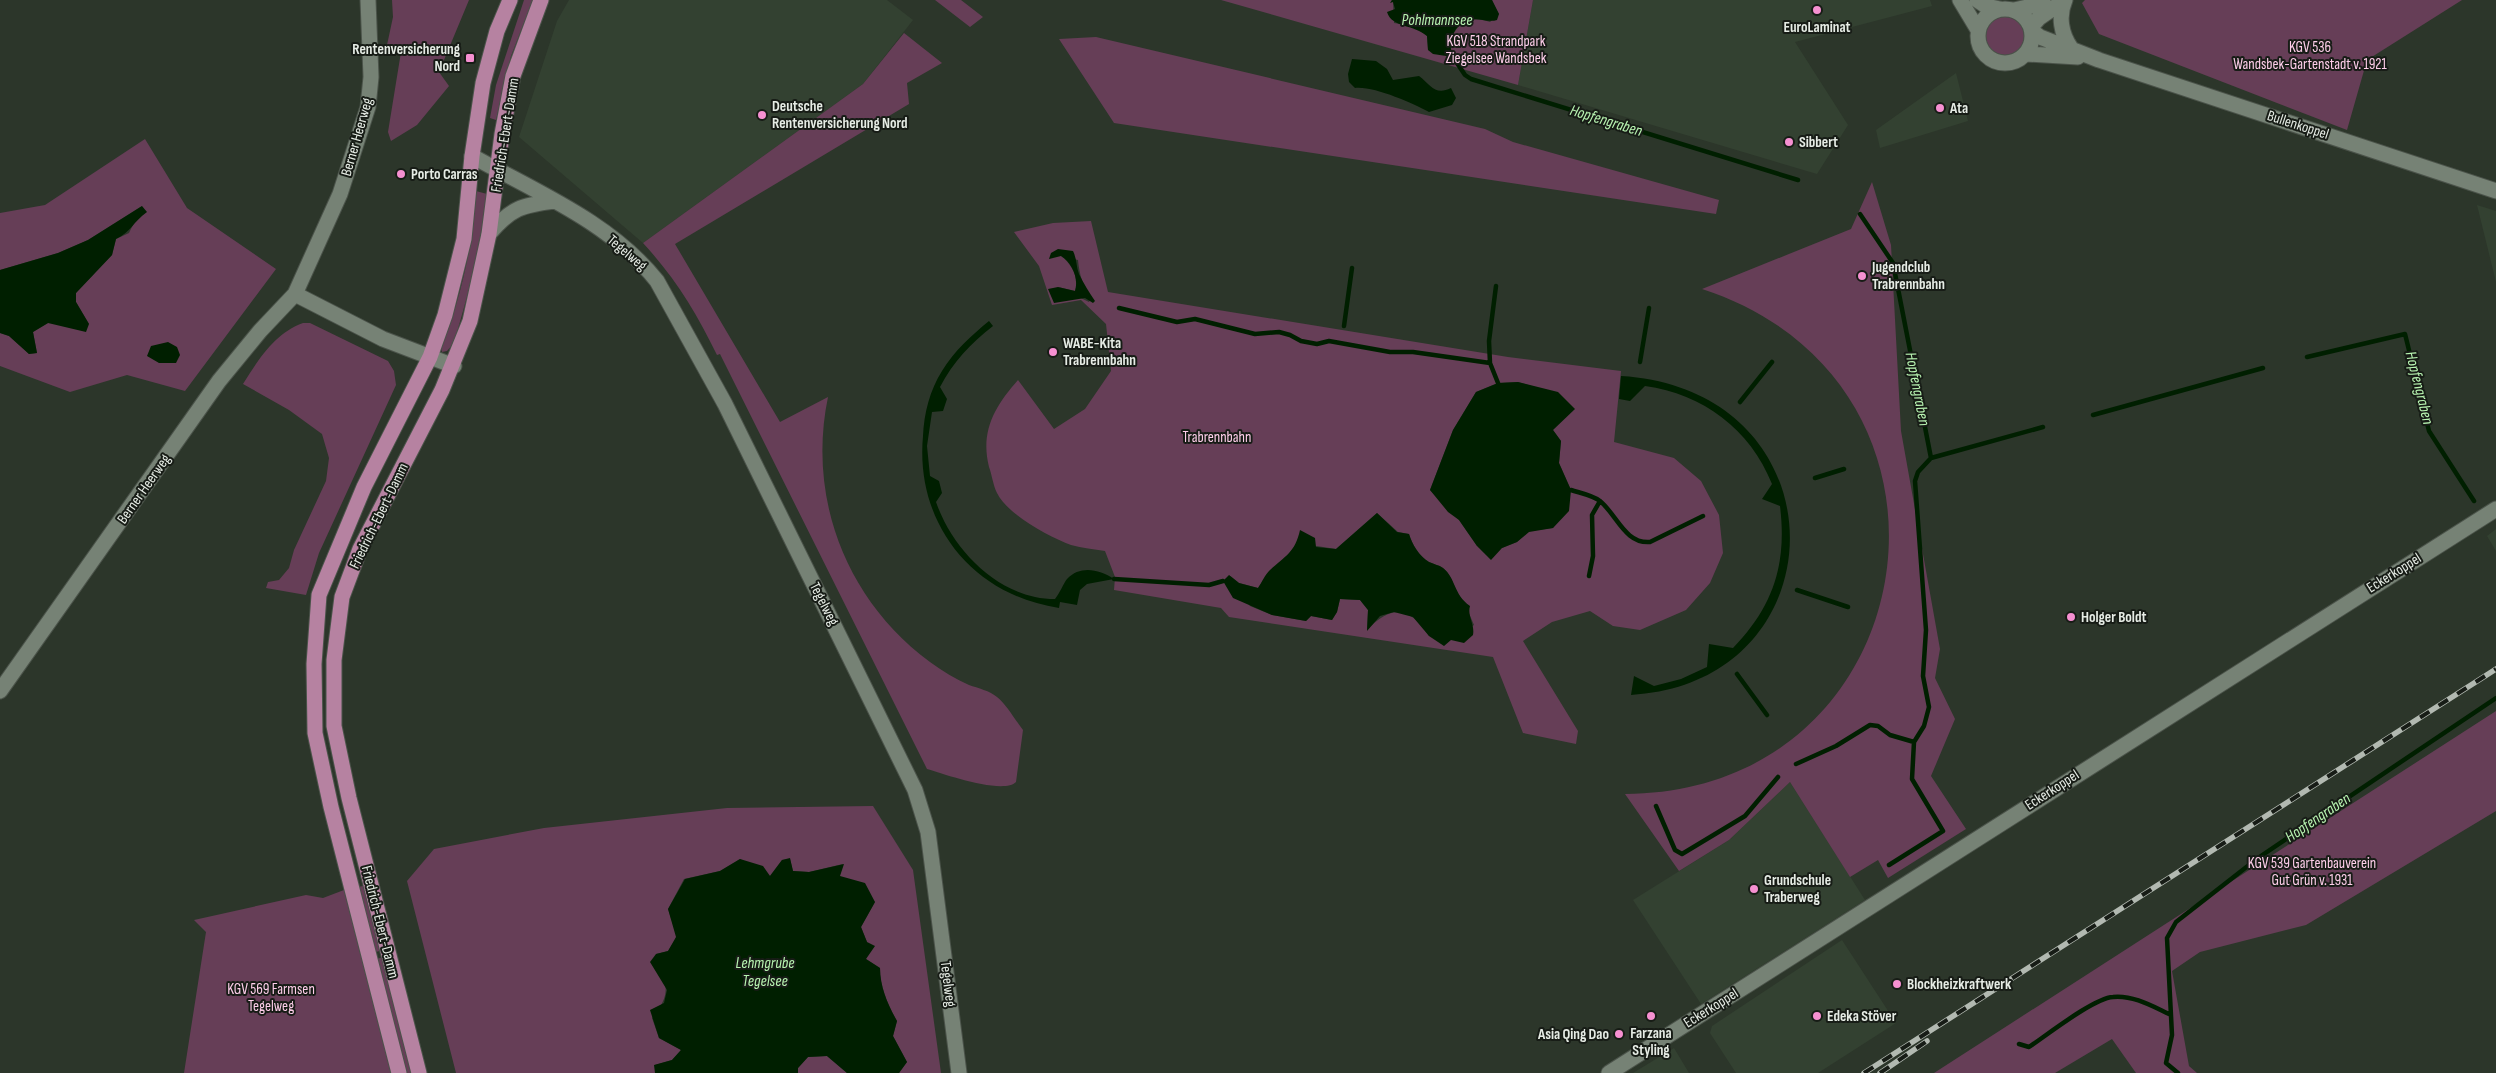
<svg xmlns="http://www.w3.org/2000/svg" width="2496" height="1073" font-family="'Sofia Sans Condensed',sans-serif">
<style>
.built{fill:#334131}
.green{fill:#663e57;fill-rule:evenodd}
.water{fill:#001f00}
.lines{fill:none;stroke-linecap:round;stroke-linejoin:round}
.stream{stroke:#001f00;stroke-width:4.5}
.minor-casing{stroke:#4b534a;stroke-width:17}
.major-casing{stroke:#4b534a;stroke-width:17}
.minor{stroke:#768275;stroke-width:15}
.major{stroke:#b682a1;stroke-width:15}
.rail-casing{stroke:#b2b9b1;stroke-width:5.5}
.rail{stroke:#171c16;stroke-width:4;stroke-dasharray:11;stroke-linecap:butt}
.poi-dot{fill:#f690d1;stroke:#171c16;stroke-width:2}
.labels{text-anchor:middle;dominant-baseline:central;stroke-width:4;stroke-linejoin:round;paint-order:stroke}
.poi-label{font-size:15px;font-weight:bold;fill:#e6ece5;stroke:#171c16;text-anchor:start}
.park-label{font-size:15px;fill:#feceea;stroke:#171c16}
.street-label{font-size:15px;fill:#e6ece5;stroke:#171c16}
.water-label{font-size:16px;font-style:italic;fill:#b9f5b2;stroke:#171c16}
</style>
<rect width="100%" height="100%" fill="#2c362a"/>
<path class="built" d="M 569,0 L 887,0 L 913,20 L 863,84 L 643,243 L 519,137 L 557,21 Z
M 1533,0 L 1930,0 L 1932,6 L 1795,42 L 1848,125 L 1817,174 L 1518,85 Z
M 1956,73 L 1968,121 L 1880,148 L 1876,130 Z
M 2477,205 L 2496,211 L 2496,283 L 2496,282 Z
M 2496,529 L 2496,551 L 2487,536 Z
M 1790,782 L 1865,900 L 1701,1004 L 1633,900 L 1729,840 Z
M 1842,940 L 1896,1023 L 1818,1073 L 1736,1073 L 1710,1033 L 1712,1026 Z
M 1674,1048 L 1689,1073 L 1633,1073 Z"/>
<path class="green" d="M 392,0 L 469,0 L 439,72 L 449,86 L 417,125 L 391,141 L 388,132 L 401,52 L 387,45 L 393,17 Z
M 524,0 L 533,0 L 511,56 L 496,120 L 490,118 L 496,85 Z
M 935,0 L 961,0 L 983,17 L 970,27 Z
M 1221,0 L 1392,0 L 1391,2 L 1393,2 L 1394,23 C 1407,25 1417,27 1427,36 L 1428,50 L 1453,56 C 1447,43 1454,24 1470,20 C 1477,18 1484,20 1490,22 L 1499,14 L 1492,0 L 1533,0 L 1518,85 Z
M 2085,0 L 2462,0 L 2367,60 L 2347,130 L 2099,34 L 2082,3 Z
M1986 36a19 19 0 1 1 38 0a19 19 0 1 1-38 0Z
M 904,33 L 942,63 L 907,83 L 909,104 L 675,244 L 780,422 L 828,397 C 807,498 846,600 930,662 C 942,671 956,679 969,685 C 978,688 990,691 997,697 C 1007,705 1015,720 1023,730 L 1016,782 C 1003,795 944,774 927,769 L 720,354 L 717,355 C 696,312 676,279 643,243 L 863,84 Z
M 1096,37 L 1485,129 L 1513,142 L 1719,200 L 1716,214 L 1114,123 L 1059,39 Z
M 145,139 L 187,208 L 276,269 L 185,391 L 127,375 L 70,392 L 0,366 L 0,333 L 9,336 L 29,354 L 37,353 L 33,332 L 48,323 L 89,324 L 76,302 L 76,293 L 112,255 L 116,239 L 129,233 L 142,206 L 88,240 L 58,253 L 0,270 L 0,213 L 45,205 Z
M 1872,182 L 1891,245 L 1901,431 L 1940,649 L 1935,678 L 1955,719 L 1931,776 L 1966,829 L 1888,878 L 1878,860 L 1850,877 L 1790,782 L 1729,840 L 1679,871 L 1625,794 C 1929,792 1991,383 1702,289 L 1851,229 Z
M 476,191 L 487,194 L 481,247 L 454,343 L 447,351 L 442,352 L 441,347 C 461,299 473,244 476,191 Z
M 1091,221 L 1108,292 L 1508,357 L 1621,371 L 1614,442 L 1674,458 L 1701,481 L 1719,515 L 1723,553 L 1710,583 L 1686,610 L 1640,630 L 1613,626 L 1590,611 L 1552,622 L 1523,641 L 1578,731 L 1576,744 L 1523,733 L 1493,657 L 1229,617 L 1221,608 L 1114,590 L 1115,577 L 1105,551 C 1094,549 1082,548 1071,545 C 1049,537 1007,514 997,493 C 993,485 992,475 989,467 C 980,431 995,406 1018,380 L 1054,429 L 1085,409 L 1111,371 L 1106,324 L 1081,300 L 1052,305 L 1039,266 L 1014,232 L 1053,223 ZM 1061,256 L 1078,260 C 1079,272 1083,290 1092,297 L 1089,302 L 1058,287 L 1075,291 C 1079,278 1072,264 1061,256 ZM 1518,382 L 1535,387 L 1553,430 L 1561,441 L 1559,463 L 1571,490 L 1553,528 L 1529,531 L 1517,542 L 1502,548 L 1477,546 L 1459,520 L 1430,490 L 1453,430 L 1476,392 L 1498,383 ZM 1377,513 L 1398,532 L 1409,534 C 1412,544 1419,556 1429,562 C 1433,564 1439,565 1443,568 C 1455,578 1453,594 1469,606 L 1468,611 L 1474,625 L 1451,640 L 1429,636 C 1411,607 1391,604 1367,630 L 1368,610 L 1360,600 L 1340,599 L 1337,612 L 1332,620 L 1311,616 L 1306,621 L 1272,615 L 1250,606 L 1229,575 L 1239,583 L 1258,588 C 1270,569 1285,561 1297,543 L 1336,549 Z
M 303,323 L 310,323 L 388,361 L 394,371 L 396,385 L 319,553 L 306,595 L 266,588 L 268,582 L 279,580 L 289,568 L 294,550 L 326,481 L 329,458 L 322,434 L 289,410 L 243,384 C 258,360 275,333 303,323 Z
M 2496,711 L 2496,811 L 2306,925 L 2200,952 L 2172,971 L 2189,1066 L 2197,1073 L 2136,1073 L 2112,1039 L 2055,1073 L 1934,1073 Z
M 873,806 L 913,870 L 941,1073 L 899,1073 L 907,1062 L 893,1036 L 897,1021 C 888,1005 880,987 880,968 L 866,959 L 867,942 L 861,927 L 875,902 L 839,876 L 843,864 L 809,872 L 793,871 L 790,859 L 782,860 L 770,876 L 740,859 L 720,871 L 684,879 L 668,909 L 677,937 L 668,951 L 656,954 C 665,984 674,991 652,1018 L 659,1038 L 681,1050 L 672,1060 L 655,1065 L 655,1073 L 456,1073 L 407,881 L 434,849 L 544,828 L 727,808 Z
M 363,886 L 380,951 L 375,952 L 358,887 Z
M 344,890 L 391,1073 L 184,1073 L 206,932 L 194,920 L 306,895 L 323,898 Z
M 383,957 L 412,1073 L 406,1073 L 377,959 Z
M 827,1056 L 847,1073 L 798,1073 L 798,1068 L 808,1057 Z"/>
<path class="water" d="M 1392,0 L 1492,0 L 1499,14 L 1497,20 C 1488,23 1478,17 1469,20 C 1453,25 1447,43 1453,57 L 1433,54 L 1428,50 L 1427,36 C 1413,24 1392,28 1387,12 L 1395,9 L 1393,2 L 1390,3 Z
M 1352,59 L 1376,61 L 1387,69 L 1393,80 L 1419,76 C 1431,85 1435,96 1451,88 L 1456,98 L 1452,105 L 1429,112 C 1412,103 1374,86 1355,88 L 1349,82 L 1348,74 Z
M 142,206 L 147,212 C 133,222 131,232 116,239 L 112,255 L 76,293 L 76,302 L 89,324 L 86,332 L 48,323 L 33,332 L 37,353 L 29,354 L 9,336 L 0,333 L 0,270 L 58,253 L 88,240 Z
M 1058,249 L 1073,251 C 1077,259 1076,266 1079,274 C 1084,284 1089,292 1095,301 L 1093,303 L 1085,298 L 1054,303 L 1048,289 L 1058,287 L 1075,291 C 1079,278 1072,263 1061,256 L 1049,259 L 1051,253 Z
M 989,321 L 993,326 C 971,343 953,362 940,387 L 947,399 L 943,411 L 932,412 L 927,446 L 930,476 L 939,481 L 942,493 L 936,502 C 953,551 1000,599 1055,599 C 1060,593 1063,584 1067,579 C 1080,565 1099,569 1114,579 L 1087,584 L 1080,590 L 1077,605 L 1060,602 L 1059,608 C 972,595 915,523 923,436 C 924,413 930,390 942,371 C 954,351 972,335 989,321 Z
M 168,342 L 177,347 L 180,355 L 176,363 L 159,363 L 147,356 L 151,346 Z
M 1621,376 C 1846,390 1843,683 1631,695 L 1634,676 L 1654,686 L 1681,679 L 1707,667 L 1709,644 L 1733,648 C 1774,606 1787,563 1780,506 L 1762,499 L 1772,484 C 1750,429 1703,394 1645,386 L 1630,401 L 1619,399 Z
M 1518,382 L 1558,392 L 1575,409 L 1553,430 L 1561,441 L 1559,463 L 1571,490 L 1569,511 L 1553,528 L 1529,532 L 1517,542 L 1502,548 L 1491,560 L 1477,546 L 1459,520 L 1448,512 L 1430,490 L 1453,430 L 1476,392 L 1498,383 Z
M 1377,513 L 1397,532 L 1409,534 C 1412,544 1419,556 1429,562 C 1433,564 1439,565 1443,568 C 1456,578 1453,594 1470,606 C 1467,616 1475,624 1473,635 L 1464,643 L 1451,640 L 1444,646 L 1429,636 L 1413,617 L 1394,612 L 1380,616 L 1367,631 L 1368,610 L 1360,600 L 1340,599 L 1337,612 L 1332,620 L 1311,616 L 1306,621 L 1272,615 L 1233,598 L 1223,581 L 1229,575 L 1239,583 L 1258,588 C 1262,582 1265,575 1269,571 C 1285,556 1295,553 1300,530 L 1315,538 L 1316,547 L 1336,549 Z
M 790,858 L 793,871 L 809,872 L 844,864 L 840,876 L 865,883 L 875,902 L 861,927 L 867,942 L 875,946 L 866,959 L 880,968 C 880,987 888,1005 897,1021 L 893,1036 L 907,1062 L 899,1073 L 847,1073 L 827,1056 L 808,1057 L 798,1068 L 798,1073 L 655,1073 L 654,1065 L 672,1060 L 681,1050 L 659,1038 L 650,1010 L 664,1003 L 667,990 L 650,962 L 656,954 L 668,951 L 676,937 L 668,909 L 685,879 L 720,871 L 740,859 L 763,866 L 770,876 L 782,860 Z"/>
<g class="lines">
<path class="stream" d="M 1453,57 L 1465,75 L 1471,79 L 1798,180
M 1860,214 L 1893,263 L 1931,458 L 2043,427
M 1119,308 L 1177,322 L 1195,319 L 1255,334 L 1279,332 L 1290,335 L 1301,341 L 1317,344 L 1329,341 L 1390,352 L 1413,352 L 1490,363 L 1498,383
M 1344,326 L 1352,268
M 2307,357 L 2405,334 L 2429,431 L 2474,501
M 1640,362 L 1649,308
M 1490,363 L 1489,341 L 1496,286
M 1740,402 L 1772,362
M 2093,415 L 2263,368
M 1815,478 L 1844,469
M 1571,490 C 1580,493 1592,495 1600,501 C 1617,515 1625,544 1650,542 L 1703,516
M 1589,576 L 1593,556 L 1592,515 L 1600,501
M 1114,579 L 1209,585 L 1223,581
M 1797,590 L 1848,607
M 1737,674 L 1767,715
M 1796,764 L 1836,746 L 1870,725 L 1878,726 L 1890,735 L 1914,742
M 1656,806 L 1675,850 L 1682,854 L 1745,816 L 1778,777
M 1889,865 L 1943,831 L 1912,779 L 1914,742 L 1924,726 L 1929,707 L 1923,676 L 1926,630 L 1915,481 L 1918,472 L 1931,458
M 2019,1044 L 2029,1047 C 2047,1035 2094,998 2113,997 C 2133,995 2152,1006 2169,1014
M 2178,1073 L 2166,1063 L 2172,1035 L 2167,938 L 2176,922 L 2258,858 L 2496,698"/>
<g class="minor-casing">
<path id="minor" d="M 1960,0 L 1978,30
M 1977,0 L 1986,6 L 2000,9
M 2065,0 C 2058,16 2061,34 2071,48
M1978 36a27 27 0 1 1 54 0a27 27 0 1 1-54 0Z
M 2014,10 L 2032,6 L 2043,0
M 2031,27 L 2039,18 L 2065,0
M 2032,31 L 2040,37 L 2099,60 L 2496,191
M 2026,54 L 2078,57
M 472,156 C 536,192 610,222 657,281 L 725,404 L 915,790 L 928,832 L 959,1073
M 489,234 C 511,208 522,205 555,201
M 295,294 L 383,339 L 454,366
M 0,691 L 219,381 L 260,331 L 295,294 L 340,194 L 368,107 L 371,77 L 368,0
M 1609,1073 L 2496,509"/>
</g>
<g class="major-casing">
<path id="major" d="M 399,1073 L 331,807 L 315,733 L 314,664 L 319,595 L 364,487 L 430,357 L 445,315 L 464,239 L 472,156 L 483,83 L 497,31 L 510,0
M 419,1073 L 349,798 L 334,726 L 334,660 L 342,597 L 360,549 L 442,390 L 470,321 L 489,234 L 502,134 L 513,76 L 541,0"/>
</g>
<use href="#minor" class="minor"/>
<use href="#major" class="major"/>
<g class="rail-casing">
<path id="rail" d="M 1864,1073 L 2496,669
M 1880,1073 L 1927,1041"/>
</g>
<use href="#rail" class="rail"/>
</g>
<g class="poi-dot">
<circle cx="1817" cy="10" r="5"/>
<rect x="465" y="53" width="10" height="10" rx="2.5"/>
<circle cx="1940" cy="108" r="5"/>
<circle cx="762" cy="115" r="5"/>
<circle cx="1789" cy="142" r="5"/>
<circle cx="401" cy="174" r="5"/>
<circle cx="1862" cy="276" r="5"/>
<circle cx="1053" cy="352" r="5"/>
<circle cx="2071" cy="617" r="5"/>
<circle cx="1754" cy="889" r="5"/>
<circle cx="1897" cy="984" r="5"/>
<circle cx="1651" cy="1016" r="5"/>
<circle cx="1817" cy="1016" r="5"/>
<circle cx="1619" cy="1034" r="5"/>
</g>
<g class="labels">
<g class="poi-label">
<text x="1817" y="27" text-anchor="middle">EuroLaminat</text>
<text x="460" y="49" text-anchor="end">Rentenversicherung<tspan x="460" dy="17">Nord</tspan></text>
<text x="772" y="106">Deutsche<tspan x="772" dy="17">Rentenversicherung Nord</tspan></text>
<text x="1950" y="108">Ata</text>
<text x="1799" y="142">Sibbert</text>
<text x="411" y="174">Porto Carras</text>
<text x="1872" y="267">Jugendclub<tspan x="1872" dy="17">Trabrennbahn</tspan></text>
<text x="1063" y="343">WABE-Kita<tspan x="1063" dy="17">Trabrennbahn</tspan></text>
<text x="2081" y="617">Holger Boldt</text>
<text x="1764" y="880">Grundschule<tspan x="1764" dy="17">Traberweg</tspan></text>
<text x="1907" y="984">Blockheizkraftwerk</text>
<text x="1827" y="1016">Edeka Stöver</text>
<text x="1651" y="1033" text-anchor="middle">Farzana<tspan x="1651" dy="17">Styling</tspan></text>
<text x="1609" y="1034" text-anchor="end">Asia Qing Dao</text>
</g>
<g class="park-label">
<text x="1496" y="41">KGV 518 Strandpark<tspan x="1496" dy="17">Ziegelsee Wandsbek</tspan></text>
<text x="2310" y="47">KGV 536<tspan x="2310" dy="17">Wandsbek-Gartenstadt v. 1921</tspan></text>
<text x="1217" y="437">Trabrennbahn</text>
<text x="2312" y="863">KGV 539 Gartenbauverein<tspan x="2312" dy="17">Gut Grün v. 1931</tspan></text>
<text x="271" y="989">KGV 569 Farmsen<tspan x="271" dy="17">Tegelweg</tspan></text>
</g>
<g class="street-label">
<text transform="translate(2298 125) rotate(18)">Bullenkoppel</text>
<text transform="translate(505 135) rotate(-81)">Friedrich-Ebert-Damm</text>
<text transform="translate(357 137) rotate(-74)">Berner Heerweg</text>
<text transform="translate(627 253) rotate(40)">Tegelweg</text>
<text transform="translate(144 489) rotate(-55)">Berner Heerweg</text>
<text transform="translate(379 516) rotate(-64)">Friedrich-Ebert-Damm</text>
<text transform="translate(2394 573) rotate(-32)">Eckerkoppel</text>
<text transform="translate(824 604) rotate(63)">Tegelweg</text>
<text transform="translate(2052 790) rotate(-33)">Eckerkoppel</text>
<text transform="translate(380 922) rotate(76)">Friedrich-Ebert-Damm</text>
<text transform="translate(948 984) rotate(83)">Tegelweg</text>
<text transform="translate(1711 1008) rotate(-32)">Eckerkoppel</text>
</g>
<g class="water-label">
<text x="1437" y="20">Pohlmannsee</text>
<text transform="translate(1606 121) rotate(17)">Hopfengraben</text>
<text transform="translate(2419 388) rotate(76)">Hopfengraben</text>
<text transform="translate(1917 389) rotate(79)">Hopfengraben</text>
<text transform="translate(2318 818) rotate(-34)">Hopfengraben</text>
<text x="765" y="963">Lehmgrube<tspan x="765" dy="18">Tegelsee</tspan></text>
</g>
</g>
</svg>
